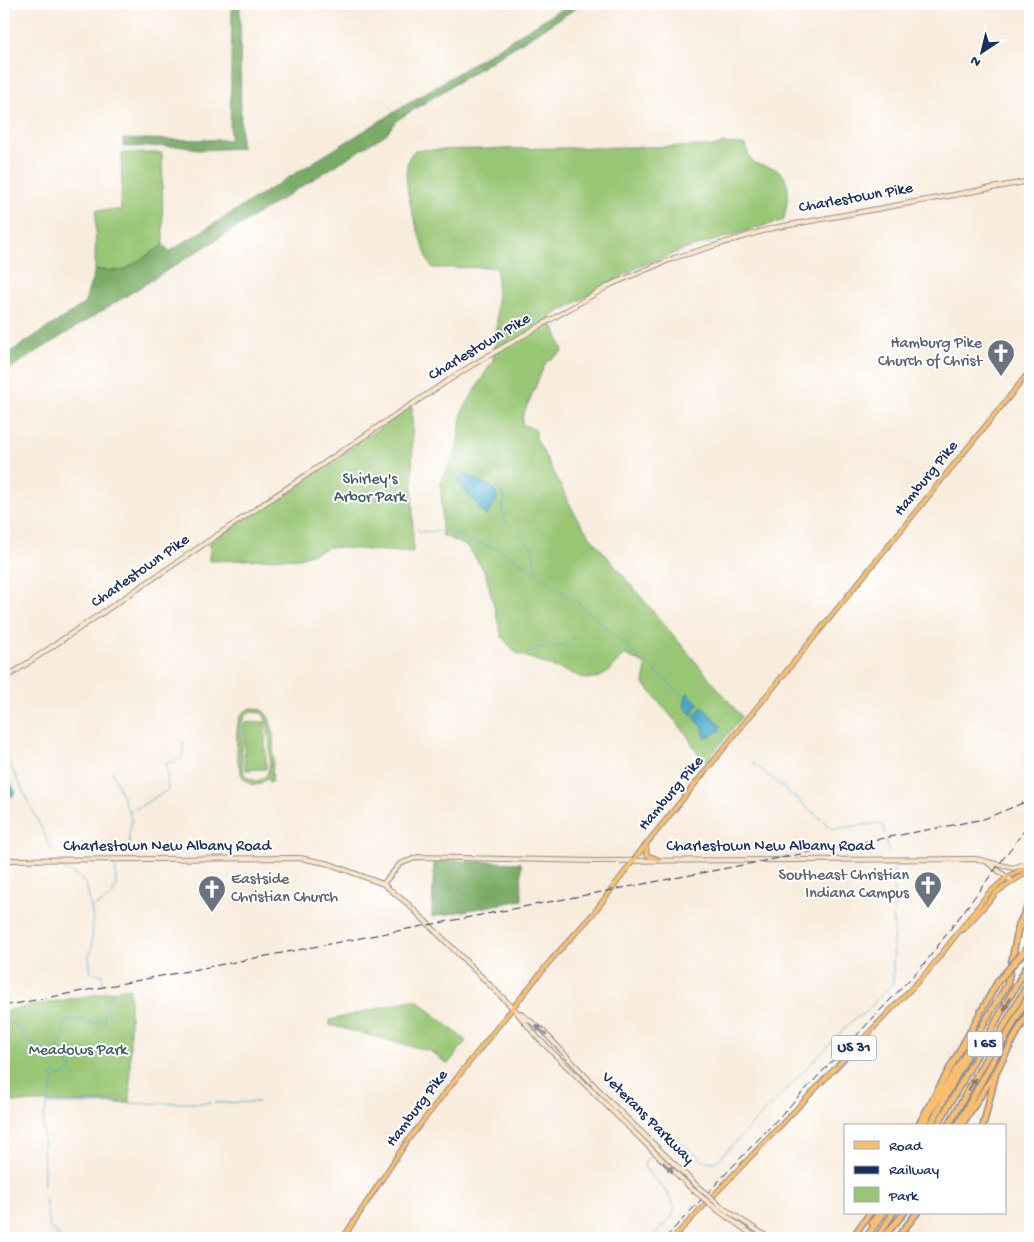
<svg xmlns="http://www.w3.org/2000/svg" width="1034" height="1242" font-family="'Gochi Hand',sans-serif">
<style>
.green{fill:#99c674;stroke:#5a7a69;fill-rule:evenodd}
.forest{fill:#7aab66;stroke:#4a6d62}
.water{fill:#4aa7c9;stroke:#326b94}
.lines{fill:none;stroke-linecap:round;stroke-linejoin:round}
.stream{stroke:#4aa7c9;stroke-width:1}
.secondary-casing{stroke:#8a8e9d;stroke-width:6}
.primary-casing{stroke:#8a8e9d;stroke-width:6}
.highway-casing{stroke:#8a8e9d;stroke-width:8}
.secondary{stroke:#fde5c5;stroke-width:4}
.primary{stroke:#fabe6d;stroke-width:4}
.highway{stroke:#fabe6d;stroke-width:5}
.rail{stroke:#1b2f5e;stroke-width:1;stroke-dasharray:8 4;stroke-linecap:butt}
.secondary-bridge-casing{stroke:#8a8e9d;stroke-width:6;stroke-linecap:butt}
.highway-bridge-casing{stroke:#8a8e9d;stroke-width:8;stroke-linecap:butt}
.secondary-bridge{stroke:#fde5c5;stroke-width:4}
.highway-bridge{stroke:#fabe6d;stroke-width:5}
.oneway{fill:#8a7666}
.oneway2{fill:#8c8a92}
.labels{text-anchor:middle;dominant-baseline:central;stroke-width:4;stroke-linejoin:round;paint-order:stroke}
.shield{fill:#fff;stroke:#5f6d8e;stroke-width:1}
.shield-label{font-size:15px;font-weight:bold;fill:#1b2f5e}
.street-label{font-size:16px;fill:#1b2f5e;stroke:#fff}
.worship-label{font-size:16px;fill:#5b616d;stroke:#fff;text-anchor:end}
.park-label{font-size:16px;fill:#415c65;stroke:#fff}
</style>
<rect width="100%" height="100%" fill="#fff"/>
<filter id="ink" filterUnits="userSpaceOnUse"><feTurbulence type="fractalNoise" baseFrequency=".02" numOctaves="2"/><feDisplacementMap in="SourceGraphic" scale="10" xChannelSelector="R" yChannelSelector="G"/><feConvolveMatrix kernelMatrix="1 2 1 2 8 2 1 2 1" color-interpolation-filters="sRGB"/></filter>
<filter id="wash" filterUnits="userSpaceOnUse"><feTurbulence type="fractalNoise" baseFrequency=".0096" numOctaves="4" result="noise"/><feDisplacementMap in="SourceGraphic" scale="20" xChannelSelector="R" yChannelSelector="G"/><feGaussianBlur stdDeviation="1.12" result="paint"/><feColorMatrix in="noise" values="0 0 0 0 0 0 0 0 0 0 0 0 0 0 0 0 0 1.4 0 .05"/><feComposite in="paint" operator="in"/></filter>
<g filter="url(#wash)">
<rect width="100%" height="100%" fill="#f8ecdc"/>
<path class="green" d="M 723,143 L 745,145 C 747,149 749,156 751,159 C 763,173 783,159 788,189 C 789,198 785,210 784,220 L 683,250 L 638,267 L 550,317 L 563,351 L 546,362 L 523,415 L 522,424 L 536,430 L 536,438 L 577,518 L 589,535 L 742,717 L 707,761 L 701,759 L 687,735 L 644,684 L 646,665 L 624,654 L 611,670 L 600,677 L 587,679 L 516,653 L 502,637 L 485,572 L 468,547 L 442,535 L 441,481 L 457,449 L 462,412 L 493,360 L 497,328 L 497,267 L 433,268 L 429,263 C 421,239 392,168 415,150 L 717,146 Z
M 122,153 L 162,153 L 163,245 L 123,271 L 95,270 L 96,210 L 121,210 Z
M 412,406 L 413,553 L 330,547 L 300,558 L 209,561 L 210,542 Z
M 252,708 C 282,707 272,761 272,782 L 269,782 L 268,778 C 234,808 233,731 240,717 C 242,712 247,710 252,708 ZM 250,712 L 262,713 C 270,720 272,761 268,772 C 266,777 261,780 256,781 L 245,776 L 242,768 L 242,722 L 245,716 Z
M 265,722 L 266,769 L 245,770 L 244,723 Z
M 130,988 L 130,1102 L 4,1102 L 4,1011 Z
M 416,999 L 466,1041 L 448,1064 L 430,1051 L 330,1025 L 330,1020 Z"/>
<path class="forest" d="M 232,4 L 240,4 L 241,148 L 199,150 L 185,146 L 123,147 L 123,139 L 230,140 Z
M 569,4 L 583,4 L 397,120 L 386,134 L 4,372 L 4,356 L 84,304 L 95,270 L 123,271 L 163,245 L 170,251 Z
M 434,860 L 521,863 L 522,900 L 432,917 Z"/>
<path class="water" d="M 465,474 L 494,489 L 497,499 L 488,515 L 486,516 L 460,485 L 458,481 Z
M 688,693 L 698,703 L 692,715 L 684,707 L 686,696 Z
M 702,706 L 721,726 L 719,731 L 705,738 L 703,728 L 694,717 Z
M 4,768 L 15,792 L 12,797 L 4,794 Z"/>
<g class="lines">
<path class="stream" d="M 497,494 L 502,493 L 505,498 L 502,510 L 505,516 L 503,519 L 516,531
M 417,528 L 420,532 L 437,531
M 442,531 L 446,530 L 468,541 L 500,549 L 532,570
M 518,533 L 532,548 L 537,572
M 534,571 L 588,611 L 640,658
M 531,652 C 547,639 563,656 575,634
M 646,662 L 687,700
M 719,729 L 727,737
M 4,752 L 53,852
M 752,762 L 833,829 L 880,823 L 883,826 L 885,835
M 112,771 L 132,820 L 129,834 L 130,853
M 130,812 L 168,790 L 166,763 L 176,761 L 182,757 L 184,743
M 886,840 L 889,853
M 58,867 L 76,875 L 86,884 L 93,918 L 92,947 L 89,956 L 91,973 L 102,974 L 103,984
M 93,907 C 117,896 116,893 116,868
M 4,1021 L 15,1024 L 22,1031 L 27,1041 L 47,1052 L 47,1057 L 56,1050 L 70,1058 L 67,1065 L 72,1067 L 66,1074 L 58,1077 L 54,1073 L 51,1076 L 54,1080 L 43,1120 L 44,1186
M 58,1051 L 64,1034 L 64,1022 L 73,1019 L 95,1023 L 98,1020 L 105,1022 L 104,1016 L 108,1010 L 104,1007 L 111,995 L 106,990
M 214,1103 L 258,1102
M 49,1104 L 210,1103
M 664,1142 L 669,1136 L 673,1136 L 704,1161 L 716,1162 L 854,1019 L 864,1014 L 893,983 L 894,864
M 648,1158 L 644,1164 L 645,1168 L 667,1192 L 675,1207 L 672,1217 L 651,1238
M 45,1196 L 49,1227 L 61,1238"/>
</g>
</g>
<g filter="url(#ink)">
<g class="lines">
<g class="secondary-casing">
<path id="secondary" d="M 4,679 L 397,414 L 469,367 L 612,284 L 674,258 L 773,228 L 1030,181
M 4,860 L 300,858 L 330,864 L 383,884 L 408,904 L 514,1009 L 537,1037 L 692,1189
M 987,862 L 1012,881
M 383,884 L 400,864 L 418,857 L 594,861 L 976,859 L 1013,868 L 1030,862
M 520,1013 L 542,1030 L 610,1102 L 696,1185
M 723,1208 L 769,1238
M 719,1211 L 757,1238"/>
</g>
<g class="primary-casing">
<path id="primary" d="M 646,846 L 647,855 L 659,860
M 963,930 L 997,892 L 1030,870
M 343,1238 L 408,1140 L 440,1099 L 551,960 L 593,914 L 639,853 L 1030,371
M 673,1238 L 929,970 L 988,894 L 1006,878 L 1030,865"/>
</g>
<g class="highway-casing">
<path id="highway" d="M 1028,871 L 1030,871
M 1022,954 L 1030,943
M 918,1126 L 998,981
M 922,1126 L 1007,985 L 1019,924 L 1030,903
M 930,1126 L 967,1056
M 937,1126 L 1030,961
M 948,1126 L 1030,980
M 957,1126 L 1030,993
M 961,1126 L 997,1070 L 1030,1009
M 983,1126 L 996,1073
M 872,1223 L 879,1213
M 852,1238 L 870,1213
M 866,1238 L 883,1213
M 877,1238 L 893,1213
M 883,1238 L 904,1213
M 897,1238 L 917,1213"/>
</g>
<use href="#secondary" class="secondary"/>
<use href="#primary" class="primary"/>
<use href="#highway" class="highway"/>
<path class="rail" d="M 4,1006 L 984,819 L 1030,800
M 665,1238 L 925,963 L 1030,823"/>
<g class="secondary-bridge-casing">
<path id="secondary-bridge" d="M 696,1185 L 723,1208
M 692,1189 L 719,1211"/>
</g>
<g class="highway-bridge-casing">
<path id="highway-bridge" d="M 998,981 L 1022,954"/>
</g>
<use href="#secondary-bridge" class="secondary-bridge"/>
<use href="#highway-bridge" class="highway-bridge"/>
</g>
<defs><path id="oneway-solid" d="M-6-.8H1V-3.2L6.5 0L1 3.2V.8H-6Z" transform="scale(1.25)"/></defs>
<g class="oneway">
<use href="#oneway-solid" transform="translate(1007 1004) rotate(118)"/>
<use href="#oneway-solid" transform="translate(972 1084) rotate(-61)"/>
</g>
<g class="oneway2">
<use href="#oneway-solid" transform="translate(541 1030) rotate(-138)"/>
<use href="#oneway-solid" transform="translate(668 1167) rotate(45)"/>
</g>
</g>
<defs>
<g id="church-pin" transform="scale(1.4375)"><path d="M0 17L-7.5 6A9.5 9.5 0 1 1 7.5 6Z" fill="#6b7280" stroke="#fff"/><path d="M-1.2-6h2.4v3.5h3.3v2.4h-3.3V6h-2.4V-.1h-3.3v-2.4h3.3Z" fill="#fff"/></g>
</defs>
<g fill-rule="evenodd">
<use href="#church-pin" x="1001" y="353"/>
<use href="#church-pin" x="928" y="885"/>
<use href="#church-pin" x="212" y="889"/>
</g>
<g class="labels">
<g class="shield">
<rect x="967.5" y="1031.5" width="35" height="25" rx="4"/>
<rect x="831.5" y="1035.5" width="45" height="25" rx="4"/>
</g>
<g class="shield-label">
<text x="985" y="1044">I 65</text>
<text x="854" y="1048">US 31</text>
</g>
<g class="street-label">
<text transform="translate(856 199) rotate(-10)">Charlestown Pike</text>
<text transform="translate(480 348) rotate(-31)">Charlestown Pike</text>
<text transform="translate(927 479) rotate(-51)">Hamburg Pike</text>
<text transform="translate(141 572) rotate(-35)">Charlestown Pike</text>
<text transform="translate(672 794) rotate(-50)">Hamburg Pike</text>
<text x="167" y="847">Charlestown New Albany Road</text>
<text x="770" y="847">Charlestown New Albany Road</text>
<text transform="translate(418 1109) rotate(-53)">Hamburg Pike</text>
<text transform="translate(647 1119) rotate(45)">Veterans Parkway</text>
</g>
<g class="worship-label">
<text x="982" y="344">Hamburg Pike<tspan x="982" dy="18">Church of Christ</tspan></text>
<text x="909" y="876">Southeast Christian<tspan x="909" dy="18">Indiana Campus</tspan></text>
<text x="231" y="880" text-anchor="start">Eastside<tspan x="231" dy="18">Christian Church</tspan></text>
</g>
<g class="park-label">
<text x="370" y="480">Shirley's<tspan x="370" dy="18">Arbor Park</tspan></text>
<text x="78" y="1051">Meadows Park</text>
</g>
</g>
<rect width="1034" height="1242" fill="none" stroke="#fff" stroke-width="20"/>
<rect x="844" y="1124" width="162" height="90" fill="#ffffff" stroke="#a4acbf"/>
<rect x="854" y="1141" width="25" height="8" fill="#fabe6d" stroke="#a4acbf"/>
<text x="889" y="1150" font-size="15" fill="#1b2f5e">Road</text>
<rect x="854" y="1166" width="25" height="8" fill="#1b2f5e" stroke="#a4acbf"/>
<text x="889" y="1174" font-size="15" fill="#1b2f5e">Railway</text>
<rect x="854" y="1187" width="25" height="15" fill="#99c674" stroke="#a4acbf"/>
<text x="889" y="1200" font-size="15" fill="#1b2f5e">Park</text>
<g transform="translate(982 52) rotate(215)" stroke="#ffffff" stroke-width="4" paint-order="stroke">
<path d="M0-4L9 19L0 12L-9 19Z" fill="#1b2f5e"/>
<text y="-8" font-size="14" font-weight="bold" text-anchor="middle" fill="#1b2f5e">N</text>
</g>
</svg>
